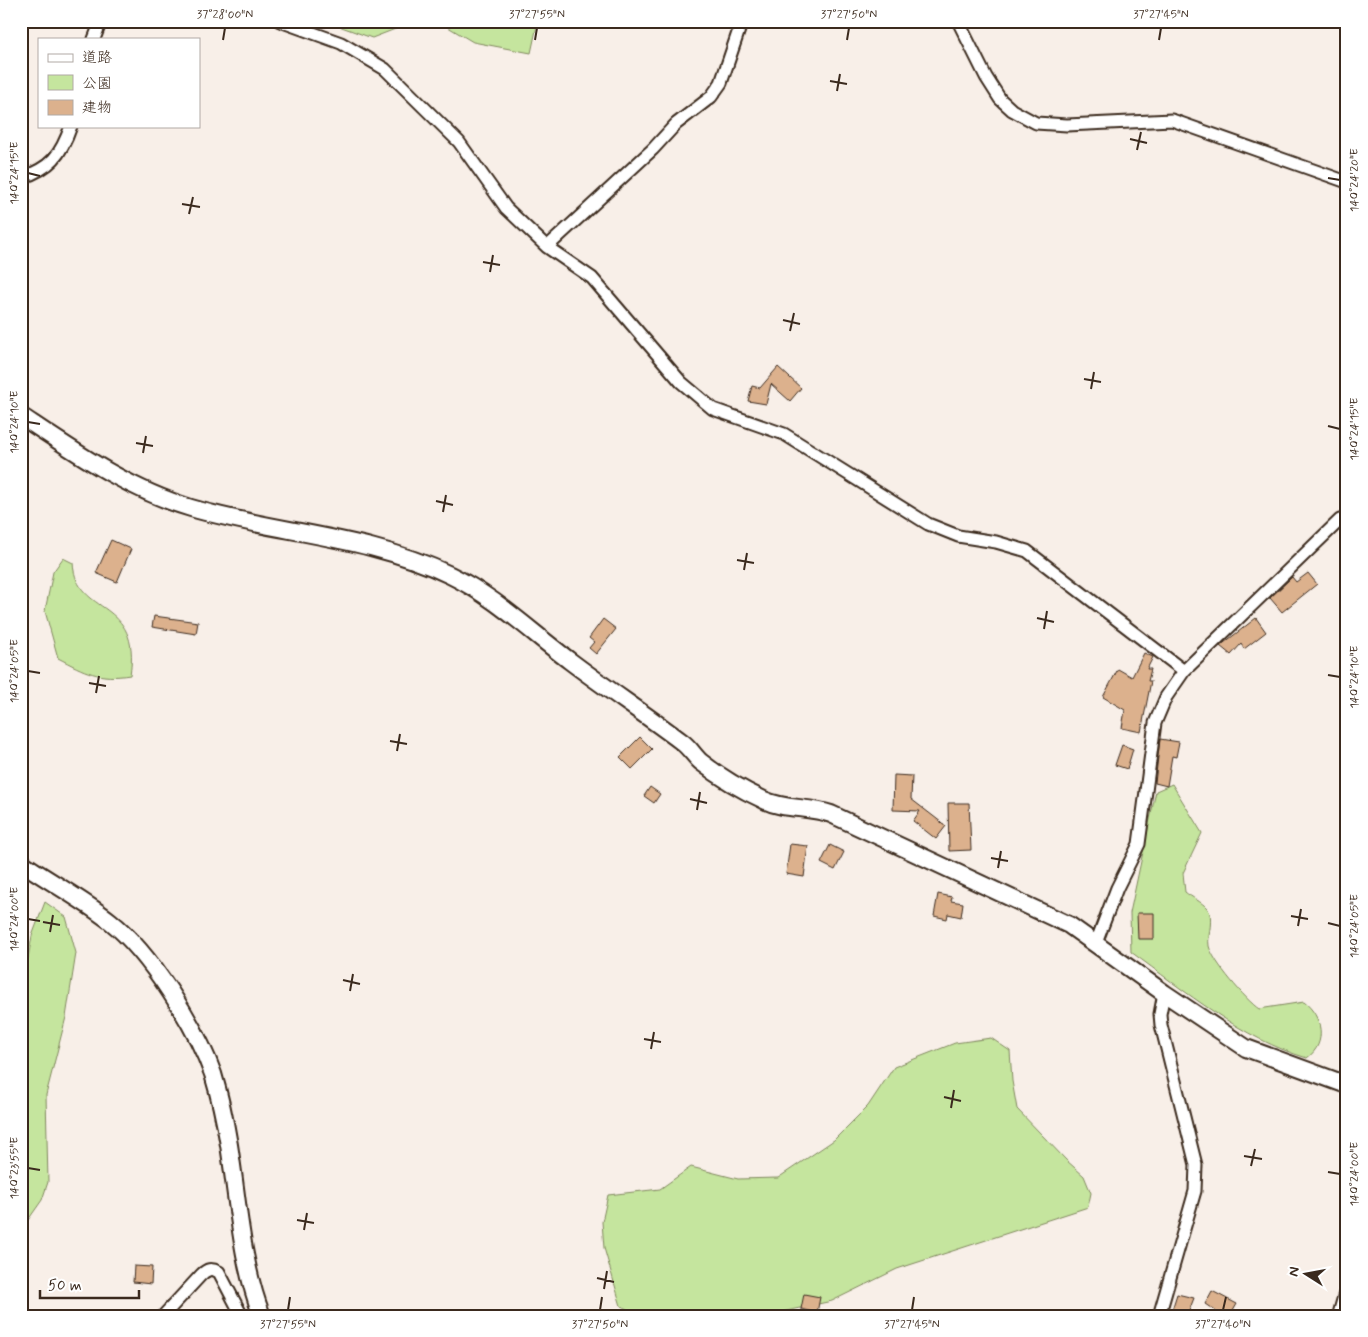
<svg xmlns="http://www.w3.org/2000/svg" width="1368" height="1337" font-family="Mynerve,'Klee One',sans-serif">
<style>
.green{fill:#c5e59e;stroke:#80885e}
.building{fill:#dcb18d;stroke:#3b2a1e}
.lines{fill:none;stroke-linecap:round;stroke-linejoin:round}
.street-casing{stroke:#3b2a1e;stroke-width:15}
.secondary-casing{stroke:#3b2a1e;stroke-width:20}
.street{stroke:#fff;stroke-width:11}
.secondary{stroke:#fff;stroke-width:16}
.ticks{fill:none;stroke:#3b2a1e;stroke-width:2}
.neatline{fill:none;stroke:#3b2a1e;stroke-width:2}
.ticks-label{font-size:12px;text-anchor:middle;fill:#3b2a1e}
</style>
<rect width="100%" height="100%" fill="#f8efe8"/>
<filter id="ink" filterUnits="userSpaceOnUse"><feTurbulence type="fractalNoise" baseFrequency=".02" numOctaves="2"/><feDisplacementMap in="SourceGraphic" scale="10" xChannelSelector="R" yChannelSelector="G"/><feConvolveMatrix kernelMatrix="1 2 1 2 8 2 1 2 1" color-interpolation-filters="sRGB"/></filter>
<g filter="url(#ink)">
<path class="green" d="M 325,21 L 416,21 L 372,38 Z
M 438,21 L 538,21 L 531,53 L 473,42 Z
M 63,558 L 73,563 C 76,617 142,597 130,675 C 99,680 85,672 58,658 L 45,611 L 53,572 Z
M 1172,784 L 1202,833 L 1183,873 L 1185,892 C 1191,897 1202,902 1207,908 C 1215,917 1207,935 1209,946 C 1213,962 1246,1000 1259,1009 L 1304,1002 C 1322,1016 1328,1043 1307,1058 C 1242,1039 1185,991 1131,952 L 1130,913 L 1156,791 Z
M 45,902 L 66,917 L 76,953 L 66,1017 L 46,1095 L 48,1182 L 42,1200 L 28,1220 L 21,1218 L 21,996 L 32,936 Z
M 991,1038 L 1010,1051 L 1012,1081 L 1017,1109 L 1066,1160 L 1084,1176 L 1091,1193 L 1088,1207 L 897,1269 L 832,1301 L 763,1316 L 668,1316 L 633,1312 L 621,1306 L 604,1248 L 602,1222 L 608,1195 L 660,1189 L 691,1167 L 738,1179 L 778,1178 L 834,1140 L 868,1106 L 894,1067 L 955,1043 Z"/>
<path class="building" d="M 778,367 L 801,388 L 790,401 L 771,384 L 766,404 L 748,401 L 752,386 L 760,388 Z
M 111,540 L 131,549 L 117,582 L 96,573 Z
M 1308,573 L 1317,584 L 1282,612 L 1270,598 L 1292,577 L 1296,582 Z
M 154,616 L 198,622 L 196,634 L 152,627 Z
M 1256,618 L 1266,632 L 1244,649 L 1241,644 L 1231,655 L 1220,646 Z
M 603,619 L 616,629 L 596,654 L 589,648 L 594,642 L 589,638 Z
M 1144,653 L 1153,657 L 1147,669 L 1151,669 L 1148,681 L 1151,681 L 1141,732 L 1122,728 L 1125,710 L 1103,697 L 1118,669 L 1132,677 Z
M 640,737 L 652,749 L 632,769 L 620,757 Z
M 1160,739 L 1179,742 L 1176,757 L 1172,756 L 1167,786 L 1155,783 Z
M 1122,745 L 1133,749 L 1127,769 L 1115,765 Z
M 894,775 L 912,776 L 911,799 L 946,826 L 936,839 L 913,821 L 920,811 L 893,810 Z
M 650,787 L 660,794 L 654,803 L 644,796 Z
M 948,803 L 969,803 L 971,850 L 949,851 Z
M 790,844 L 808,846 L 804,877 L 786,874 Z
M 830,845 L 844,852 L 835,870 L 821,863 Z
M 938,894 L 952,897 L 951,901 L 963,903 L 961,917 L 948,914 L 947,919 L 934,916 Z
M 1137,913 L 1154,913 L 1154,939 L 1138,939 Z
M 134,1266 L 152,1267 L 151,1284 L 133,1282 Z
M 1212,1291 L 1237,1304 L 1230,1316 L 1215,1316 L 1217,1312 L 1205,1304 Z
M 804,1294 L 820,1297 L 817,1313 L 801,1309 Z
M 1177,1294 L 1194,1298 L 1187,1316 L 1170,1316 Z"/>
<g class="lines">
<g class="street-casing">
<path id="street" d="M 280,21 L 341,43 L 385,69 L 459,142 L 506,208 L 547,247 L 592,278 L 681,382 L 713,409 L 784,434 L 928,524 L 958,536 L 996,542 L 1027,551 L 1184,671
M 958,21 L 986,77 L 1000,99 L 1012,110 L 1036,123 L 1067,125 L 1172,120 L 1347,182
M 94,39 L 101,21
M 21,178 C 51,168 61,155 71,126
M 547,247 L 653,149 L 676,124 L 711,97 L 721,83 L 742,21
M 1096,943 L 1117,888 L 1139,844 L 1155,723 L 1166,697 L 1184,671 L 1340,520 L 1347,518
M 163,1316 L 201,1275 C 207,1269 211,1268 219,1272 L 242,1316
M 1159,1316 L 1195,1191 L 1196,1165 L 1161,1025 L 1160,1014 L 1164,993"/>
</g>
<g class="secondary-casing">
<path id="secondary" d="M 21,416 C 75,452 129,490 191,508 C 277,533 369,536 450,575 C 494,596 531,632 570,661 C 607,689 645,714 682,742 C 690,748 694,756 701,762 C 720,777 742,790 764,800 C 784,810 808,806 831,814 L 1069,925 L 1164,993 L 1246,1048 L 1347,1085
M 21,862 C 50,882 82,899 110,921 C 150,953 196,1026 213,1074 C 220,1097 225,1121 229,1145 C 238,1201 241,1262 262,1316
M 1341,1316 L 1347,1295"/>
</g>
<use href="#street" class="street"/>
<use href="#secondary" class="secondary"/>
</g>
</g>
<path class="ticks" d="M 223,40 L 225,28M 535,40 L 537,28M 847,40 L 849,28M 1159,40 L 1161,28M 830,81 L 847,84M 837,91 L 840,74M 1130,139 L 1147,143M 1137,150 L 1141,132M 28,173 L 40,176M 1328,178 L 1340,180M 182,204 L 200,207M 189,214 L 193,197M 483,262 L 500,265M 490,272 L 493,255M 783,320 L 800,324M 790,331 L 794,313M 1084,379 L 1101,382M 1091,389 L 1094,372M 28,422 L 40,424M 1328,426 L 1340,429M 136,443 L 153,446M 143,453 L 146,436M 436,501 L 453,505M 443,512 L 446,495M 737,560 L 754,563M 744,570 L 747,553M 1037,618 L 1054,622M 1044,629 L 1047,611M 28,671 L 40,673M 1328,675 L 1340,677M 89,683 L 106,686M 96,693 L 99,676M 390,741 L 407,744M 397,751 L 400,734M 690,799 L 707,803M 697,810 L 700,792M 991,858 L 1008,861M 998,868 L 1001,851M 1291,916 L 1308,919M 28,919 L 40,921M 43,922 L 60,925M 1328,923 L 1340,926M 1298,926 L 1301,909M 50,932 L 53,915M 343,980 L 360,984M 350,991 L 353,974M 644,1039 L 661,1042M 651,1049 L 654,1032M 944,1097 L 961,1101M 951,1108 L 954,1090M 1244,1156 L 1262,1159M 1251,1166 L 1255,1149M 28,1168 L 40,1170M 1328,1172 L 1340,1174M 297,1220 L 314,1223M 304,1230 L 307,1213M 597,1278 L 614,1282M 604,1289 L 607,1271M 288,1310 L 290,1297M 600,1310 L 602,1297M 912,1310 L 914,1297M 1223,1310 L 1226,1297"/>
<rect width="1368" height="1337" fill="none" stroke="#fff" stroke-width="55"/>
<rect x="38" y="38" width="162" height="90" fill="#ffffff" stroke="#b1aaa5"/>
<rect x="48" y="54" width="25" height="8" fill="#ffffff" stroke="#b1aaa5"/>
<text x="82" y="62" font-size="15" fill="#3b2a1e">道路</text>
<rect x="48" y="75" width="25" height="15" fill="#c5e59e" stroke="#b1aaa5"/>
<text x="82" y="88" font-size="15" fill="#3b2a1e">公園</text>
<rect x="48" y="100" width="25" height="15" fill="#dcb18d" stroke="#b1aaa5"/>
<text x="82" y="112" font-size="15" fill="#3b2a1e">建物</text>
<g transform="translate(1306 1274) rotate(281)" stroke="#ffffff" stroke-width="4" paint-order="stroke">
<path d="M0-4L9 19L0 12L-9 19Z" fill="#3b2a1e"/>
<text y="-8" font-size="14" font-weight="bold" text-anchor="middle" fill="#3b2a1e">N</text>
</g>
<path d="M40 1290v8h99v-8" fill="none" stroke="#3b2a1e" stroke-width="2.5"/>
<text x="48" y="1290" font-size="15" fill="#3b2a1e" stroke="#ffffff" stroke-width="4" paint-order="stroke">50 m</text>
<rect x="28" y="28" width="1312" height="1282" class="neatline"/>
<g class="ticks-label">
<text x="225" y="18">37°28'00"N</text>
<text x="537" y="18">37°27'55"N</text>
<text x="849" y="18">37°27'50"N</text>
<text x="1161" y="18">37°27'45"N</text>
<text transform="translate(14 173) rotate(-90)" y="4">140°24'15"E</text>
<text transform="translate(1354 180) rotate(-90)" y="4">140°24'20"E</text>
<text transform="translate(14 422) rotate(-90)" y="4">140°24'10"E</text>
<text transform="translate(1354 429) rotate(-90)" y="4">140°24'15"E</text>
<text transform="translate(14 671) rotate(-90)" y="4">140°24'05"E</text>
<text transform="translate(1354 677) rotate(-90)" y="4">140°24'10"E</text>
<text transform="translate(14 919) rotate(-90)" y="4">140°24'00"E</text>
<text transform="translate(1354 926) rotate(-90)" y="4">140°24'05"E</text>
<text transform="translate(14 1168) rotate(-90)" y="4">140°23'55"E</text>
<text transform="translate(1354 1174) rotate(-90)" y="4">140°24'00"E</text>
<text x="288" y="1328">37°27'55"N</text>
<text x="600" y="1328">37°27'50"N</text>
<text x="912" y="1328">37°27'45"N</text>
<text x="1223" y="1328">37°27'40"N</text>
</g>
</svg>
